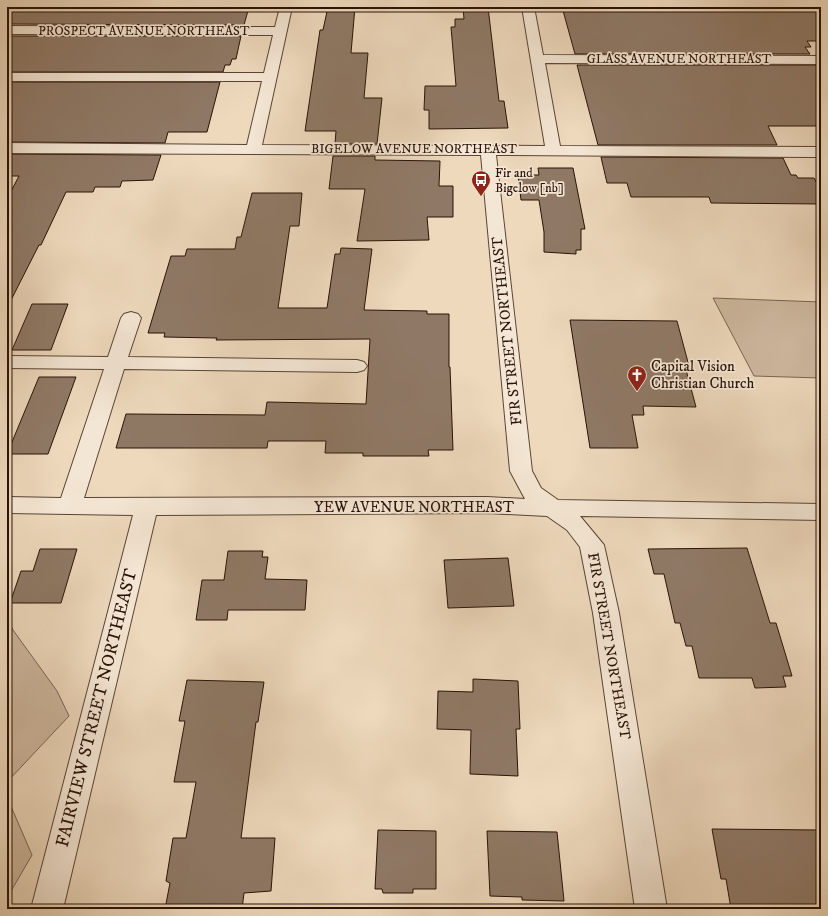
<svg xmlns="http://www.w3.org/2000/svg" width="828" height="916" font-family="'IM FELL DW Pica',serif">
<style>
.green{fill:#cdb79e;stroke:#7b6452}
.building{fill:#8f7966;stroke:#291207}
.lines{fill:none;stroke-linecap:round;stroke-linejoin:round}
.minor-casing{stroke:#5a4434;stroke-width:2}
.minor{fill:#f4e6d4;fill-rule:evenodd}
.labels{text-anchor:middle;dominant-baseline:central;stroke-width:3.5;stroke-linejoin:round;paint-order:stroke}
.far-street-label{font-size:13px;fill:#291207;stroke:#f4e6d4}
.far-poi-label{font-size:13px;fill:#291207;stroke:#f4e6d4;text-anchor:start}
.street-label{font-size:15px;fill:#291207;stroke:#f4e6d4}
.poi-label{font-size:15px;fill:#291207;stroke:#f4e6d4;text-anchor:start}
.near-street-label{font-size:18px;fill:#291207;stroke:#f4e6d4}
</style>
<rect width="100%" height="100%" fill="#eed9bd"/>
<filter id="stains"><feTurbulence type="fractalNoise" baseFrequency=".005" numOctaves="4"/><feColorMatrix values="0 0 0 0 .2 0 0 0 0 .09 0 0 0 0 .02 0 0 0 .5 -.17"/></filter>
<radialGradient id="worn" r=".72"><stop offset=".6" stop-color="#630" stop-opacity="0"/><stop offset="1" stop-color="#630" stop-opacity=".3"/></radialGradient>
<path class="green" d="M 713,298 L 821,302 L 821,378 L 754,376 Z
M 7,617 L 13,630 L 57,691 L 69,716 L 7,782 Z
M 7,797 L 32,855 L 7,898 Z"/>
<path class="building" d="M 7,7 L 249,7 L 244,25 L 7,24 Z
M 328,7 L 355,7 L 351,53 L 368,53 L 364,98 L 382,98 L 377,144 L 335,144 L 336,131 L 305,131 L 320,30 L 323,30 Z
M 463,7 L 488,7 L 499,101 L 504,101 L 508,128 L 429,129 L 429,110 L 424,110 L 425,86 L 456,86 L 451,27 L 455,27 L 455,19 L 464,19 Z
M 562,7 L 821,7 L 821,41 L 807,41 L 811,47 L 805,47 L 810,54 L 575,54 Z
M 7,36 L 241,36 L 236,59 L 232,59 L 230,65 L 225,65 L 223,72 L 7,72 Z
M 577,65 L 816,65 L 821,73 L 821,124 L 816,124 L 817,126 L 768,126 L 777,145 L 598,145 Z
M 7,82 L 220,82 L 207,132 L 168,132 L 165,143 L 7,142 Z
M 7,154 L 161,155 L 153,180 L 122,181 L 120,187 L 95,187 L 93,192 L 66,192 L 41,245 L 39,245 L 7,308 L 7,199 L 19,176 L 7,176 Z
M 333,156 L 375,156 L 375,160 L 440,161 L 439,186 L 453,186 L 453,217 L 427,217 L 429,240 L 357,241 L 365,189 L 329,189 Z
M 601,157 L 783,158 L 791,175 L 796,175 L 798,178 L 814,178 L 821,191 L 821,204 L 711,203 L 709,197 L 631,197 L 627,183 L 607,183 Z
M 538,168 L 573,168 L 585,229 L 581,229 L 581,250 L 576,250 L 576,254 L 544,252 L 544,232 L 539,200 L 521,200 L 518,175 L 539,175 Z
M 252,193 L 302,193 L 299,226 L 290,226 L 278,308 L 327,308 L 335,254 L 340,254 L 341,248 L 372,249 L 364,310 L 427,311 L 427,314 L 449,314 L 449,367 L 450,367 L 453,450 L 428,450 L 429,456 L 363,456 L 363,453 L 325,453 L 326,441 L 268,441 L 267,448 L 116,448 L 126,414 L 265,415 L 267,402 L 366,404 L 370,339 L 216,340 L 217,338 L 164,337 L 165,333 L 148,333 L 171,256 L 185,256 L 187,249 L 235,249 L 237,237 L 241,237 Z
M 32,304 L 68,304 L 51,350 L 12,350 Z
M 570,320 L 677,321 L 689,366 L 685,366 L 696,407 L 643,406 L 644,415 L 632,415 L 638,448 L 590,448 Z
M 39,377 L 76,377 L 48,454 L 7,454 Z
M 747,548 L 770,623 L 776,623 L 792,676 L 783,676 L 786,687 L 755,688 L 752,678 L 699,678 L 692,646 L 686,646 L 680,623 L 675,623 L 664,574 L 654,574 L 648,549 Z
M 40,549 L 77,549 L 61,603 L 10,603 L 21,571 L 33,571 Z
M 228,551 L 263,551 L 262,557 L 268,557 L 265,579 L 307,580 L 305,610 L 228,610 L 227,620 L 196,620 L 202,580 L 224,580 Z
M 508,558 L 514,606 L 448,608 L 444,560 Z
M 473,679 L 518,681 L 520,729 L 516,729 L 518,776 L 470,774 L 471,730 L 437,729 L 438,691 L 473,692 Z
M 187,680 L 264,682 L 258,722 L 256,722 L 241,838 L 275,838 L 271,891 L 244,893 L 242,909 L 165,909 L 170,883 L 166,881 L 173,838 L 186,838 L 196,782 L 174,782 L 185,721 L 179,721 Z
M 712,829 L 821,830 L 821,909 L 731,909 L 726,879 L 721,879 Z
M 378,830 L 436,831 L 436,889 L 413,889 L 413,893 L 383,893 L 382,889 L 375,889 Z
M 487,831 L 557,832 L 564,901 L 522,900 L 522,897 L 490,896 Z"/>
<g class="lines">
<g class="minor-casing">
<path id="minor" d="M 280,7 L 292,7 L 262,145 L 545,146 L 522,7 L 534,7 L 543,55 L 821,56 L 821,64 L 545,63 L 560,146 L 821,147 L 821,157 L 496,155 L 532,471 L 541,488 L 558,500 L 821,504 L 821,520 L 580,516 L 604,545 L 619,613 L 667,909 L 635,909 L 593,613 L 580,547 L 567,530 L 547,516 L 487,513 L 156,515 L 63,909 L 31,909 L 133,515 L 7,513 L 7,497 L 61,498 L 104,369 L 7,368 L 7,356 L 108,357 L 121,318 L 124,314 L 131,312 L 138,314 L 141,318 L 128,357 L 357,360 L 364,362 L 367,366 L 364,370 L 357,372 L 124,369 L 84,498 L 487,497 L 525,499 L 510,471 L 481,155 L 7,153 L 7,143 L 247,145 L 262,81 L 7,81 L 7,73 L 264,73 L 273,35 L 7,34 L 7,26 L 275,27 Z"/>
</g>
<use href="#minor" class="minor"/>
</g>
<defs>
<g id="bus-pin" transform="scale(1)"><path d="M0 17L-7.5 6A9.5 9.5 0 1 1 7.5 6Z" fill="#8f2418" stroke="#f4e6d4"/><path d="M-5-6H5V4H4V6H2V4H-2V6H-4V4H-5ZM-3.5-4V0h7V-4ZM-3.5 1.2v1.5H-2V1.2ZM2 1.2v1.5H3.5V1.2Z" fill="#fff"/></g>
<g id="church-pin" transform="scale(1)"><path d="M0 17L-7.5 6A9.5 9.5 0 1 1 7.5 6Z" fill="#8f2418" stroke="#f4e6d4"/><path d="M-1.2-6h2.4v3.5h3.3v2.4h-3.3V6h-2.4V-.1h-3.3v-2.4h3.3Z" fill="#fff"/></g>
</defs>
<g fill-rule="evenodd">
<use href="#bus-pin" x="481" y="180"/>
<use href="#church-pin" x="637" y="375"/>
</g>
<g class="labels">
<g class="far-street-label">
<text x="144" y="31">PROSPECT AVENUE NORTHEAST</text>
<text x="679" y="59">GLASS AVENUE NORTHEAST</text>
<text x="414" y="149">BIGELOW AVENUE NORTHEAST</text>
</g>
<g class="far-poi-label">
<text x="495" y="173">Fir and<tspan x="495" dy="15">Bigelow [nb]</tspan></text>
</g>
<g class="street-label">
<text transform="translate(507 331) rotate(-96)">FIR STREET NORTHEAST</text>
<text x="414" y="507">YEW AVENUE NORTHEAST</text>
<text transform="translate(609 646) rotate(80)">FIR STREET NORTHEAST</text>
</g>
<g class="poi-label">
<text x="651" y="366">Capital Vision<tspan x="651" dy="17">Christian Church</tspan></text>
</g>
<g class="near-street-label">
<text transform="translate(97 708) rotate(-76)">FAIRVIEW STREET NORTHEAST</text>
</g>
</g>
<rect width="828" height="916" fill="none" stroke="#eed9bd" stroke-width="24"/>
<rect x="8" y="8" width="812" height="900" fill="none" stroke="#291207" stroke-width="2"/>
<rect x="12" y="12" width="804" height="892" fill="none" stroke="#291207"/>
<rect width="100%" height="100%" filter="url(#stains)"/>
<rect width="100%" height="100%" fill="url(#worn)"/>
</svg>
